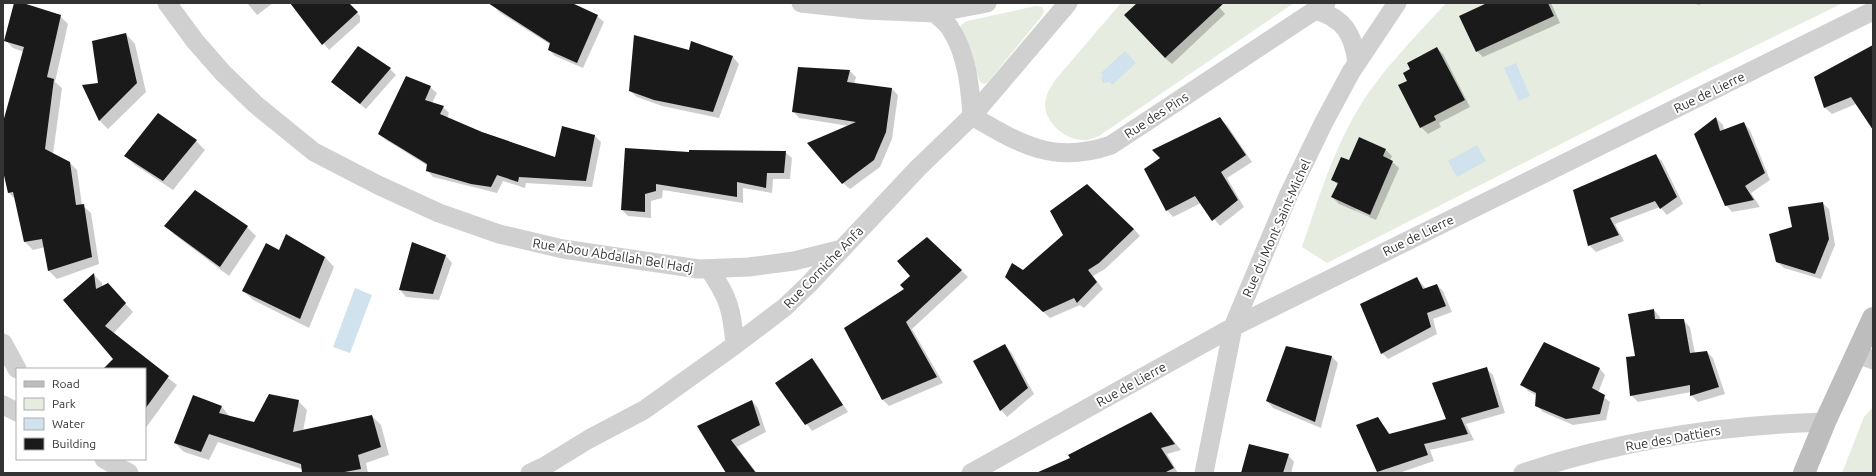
<svg xmlns="http://www.w3.org/2000/svg" width="1876" height="476" font-family="Ubuntu,sans-serif">
<style>
.green{fill:#e6ecdf;fill-rule:evenodd}
.water{fill:#cfe2ee}
.shadow{fill:#0003}
.building{fill:#1a1a1a}
.lines{fill:none;stroke-linecap:round;stroke-linejoin:round}
.street{stroke:#d0d0d0;stroke-width:19}
.secondary{stroke:#bdbdbd;stroke-width:22}
.labels{text-anchor:middle;dominant-baseline:central;stroke-width:4;stroke-linejoin:round;paint-order:stroke}
.street-label{font-size:13px;fill:#333;stroke:#fff}
</style>
<rect width="100%" height="100%" fill="#fff"/>
<path class="green" d="M 1121,3 L 1137,3 L 1124,15 L 1165,58 L 1219,7 L 1216,3 L 1294,3 L 1099,136 C 1096,137 1091,139 1088,140 C 1068,142 1047,126 1045,106 C 1045,96 1050,88 1055,80 Z
M 1446,3 L 1487,3 L 1459,16 L 1476,52 L 1554,16 L 1548,3 L 1843,3 L 1710,68 L 1327,263 L 1302,247 C 1318,201 1332,153 1357,111 C 1379,73 1416,36 1446,3 ZM 1437,47 L 1465,100 L 1432,114 L 1399,85 L 1407,81 L 1410,69 L 1407,63 L 1412,60 L 1418,61 L 1417,57 ZM 1359,137 L 1386,149 L 1383,156 L 1393,161 L 1369,217 L 1355,211 L 1356,208 L 1331,197 L 1338,183 L 1331,180 L 1341,157 L 1349,160 Z
M 1036,6 L 1042,7 L 1044,11 L 1042,16 L 988,82 L 984,84 L 980,82 L 960,30 L 961,25 L 967,21 Z
M 1873,407 L 1873,473 L 1842,473 L 1864,417 Z"/>
<path class="water" d="M 1125,51 L 1136,63 L 1112,85 L 1110,82 L 1103,83 L 1101,78 L 1103,75 L 1101,73 Z
M 1516,63 L 1530,96 L 1519,101 L 1504,68 Z
M 1477,145 L 1486,161 L 1457,177 L 1448,161 Z
M 355,288 L 372,295 L 350,353 L 333,347 Z"/>
<path class="shadow" d="M 15,3 L 20,3 L 60,16 L 68,24 L 55,82 L 62,88 L 53,154 L 69,162 L 77,170 L 82,205 L 91,213 L 99,264 L 57,279 L 49,271 L 45,247 L 33,250 L 25,242 L 16,200 L 8,192 L 3,165 L 3,126 L 24,52 L 13,48 L 5,40 Z
M 247,3 L 273,3 L 257,15 Z
M 291,3 L 348,3 L 360,16 L 360,22 L 329,50 Z
M 494,3 L 570,3 L 597,16 L 604,22 L 583,68 L 555,56 L 549,50 L 551,45 L 499,12 L 493,5 Z
M 1138,3 L 1216,3 L 1225,14 L 1172,64 L 1165,58 Z
M 1489,3 L 1551,3 L 1560,23 L 1483,57 L 1477,51 Z
M 1696,3 L 1705,3 L 1698,5 Z
M 126,34 L 135,44 L 146,92 L 108,129 L 99,120 Z
M 691,43 L 733,57 L 739,64 L 719,118 L 662,106 L 637,97 L 630,91 L 690,51 Z
M 1873,47 L 1873,125 L 1856,104 L 1832,114 L 1825,108 L 1815,77 Z
M 1437,48 L 1443,54 L 1470,107 L 1439,123 L 1441,127 L 1428,134 L 1421,127 L 1408,81 L 1411,70 Z
M 799,68 L 850,71 L 856,77 L 854,84 L 892,89 L 898,95 L 892,139 L 880,167 L 850,189 L 843,183 L 849,126 L 799,118 L 793,111 Z
M 390,69 L 396,75 L 366,109 L 332,82 Z
M 430,87 L 437,93 L 432,103 L 443,107 L 449,113 L 447,118 L 481,132 L 556,159 L 594,135 L 601,142 L 592,187 L 526,183 L 525,188 L 503,181 L 497,193 L 433,177 L 427,170 L 428,166 L 386,140 L 379,134 Z
M 158,115 L 196,141 L 205,150 L 173,190 L 135,165 L 125,156 Z
M 1716,118 L 1723,125 L 1724,130 L 1744,123 L 1750,130 L 1770,180 L 1751,193 L 1760,207 L 1732,212 L 1726,205 Z
M 1220,119 L 1227,125 L 1252,162 L 1227,178 L 1244,207 L 1220,226 L 1201,203 L 1173,217 L 1167,210 Z
M 1360,138 L 1386,150 L 1392,156 L 1390,160 L 1399,168 L 1376,220 L 1339,204 L 1332,197 L 1338,185 L 1332,179 L 1349,162 Z
M 785,152 L 792,158 L 790,179 L 773,179 L 772,193 L 743,188 L 743,203 L 663,190 L 662,198 L 651,201 L 651,218 L 628,216 L 622,210 L 690,153 Z
M 1655,155 L 1662,161 L 1683,204 L 1667,215 L 1660,207 L 1615,224 L 1624,241 L 1596,252 L 1589,245 Z
M 1822,203 L 1829,209 L 1835,245 L 1821,279 L 1784,268 L 1777,262 L 1793,228 Z
M 166,226 L 247,227 L 256,236 L 229,276 L 175,235 Z
M 1134,229 L 1140,236 L 1105,269 L 1093,276 L 1103,289 L 1084,308 L 1080,305 L 1050,318 L 1012,283 L 1023,271 Z
M 412,243 L 446,256 L 452,263 L 439,300 L 406,297 L 400,290 Z
M 279,251 L 325,257 L 334,267 L 309,328 L 253,300 L 244,291 Z
M 961,270 L 968,277 L 912,329 L 943,383 L 889,406 L 883,400 L 905,289 Z
M 94,275 L 102,283 L 102,287 L 108,284 L 133,312 L 113,334 L 177,385 L 145,429 L 145,369 L 105,369 L 114,359 L 65,300 Z
M 1417,278 L 1426,289 L 1437,285 L 1443,291 L 1452,312 L 1433,319 L 1437,334 L 1388,359 L 1382,353 Z
M 1654,310 L 1660,317 L 1660,320 L 1683,320 L 1690,327 L 1695,354 L 1707,352 L 1713,358 L 1725,394 L 1698,402 L 1691,395 L 1691,392 L 1638,402 L 1631,395 L 1636,357 Z
M 1005,345 L 1011,352 L 1034,394 L 1007,417 L 1001,410 Z
M 1287,347 L 1332,357 L 1338,363 L 1321,428 L 1273,408 L 1267,401 Z
M 812,359 L 818,366 L 848,412 L 812,431 L 776,383 Z
M 1599,368 L 1605,375 L 1598,393 L 1610,402 L 1606,420 L 1573,425 L 1543,412 L 1536,405 L 1537,396 L 1528,391 L 1521,384 Z
M 1487,369 L 1493,375 L 1505,413 L 1466,424 L 1474,440 L 1430,450 L 1434,461 L 1399,473 L 1379,473 L 1378,471 L 1377,418 L 1391,435 L 1447,420 Z
M 194,396 L 222,407 L 230,417 L 255,423 L 298,401 L 307,410 L 303,431 L 372,416 L 381,425 L 389,455 L 366,463 L 368,473 L 303,473 L 302,469 L 218,442 L 209,460 L 184,452 L 175,443 Z
M 752,401 L 758,408 L 766,432 L 737,447 L 757,473 L 727,473 L 698,426 Z
M 1151,413 L 1181,450 L 1167,454 L 1178,473 L 1038,473 L 1071,458 Z
M 1288,455 L 1294,462 L 1291,473 L 1242,473 Z"/>
<path class="building" d="M 14,3 L 23,3 L 61,15 L 47,77 L 54,79 L 45,149 L 70,162 L 76,205 L 84,204 L 92,257 L 48,271 L 42,239 L 24,242 L 13,192 L 8,193 L 3,171 L 3,122 L 24,47 L 4,41 Z
M 290,3 L 349,3 L 358,12 L 322,45 Z
M 488,3 L 572,3 L 598,15 L 577,63 L 548,50 L 550,43 Z
M 1137,3 L 1224,3 L 1165,58 L 1124,15 Z
M 1487,3 L 1548,3 L 1554,16 L 1476,52 L 1459,16 Z
M 126,33 L 137,83 L 99,121 L 82,85 L 98,83 L 92,41 Z
M 634,35 L 689,50 L 691,41 L 733,56 L 713,112 L 654,100 L 629,91 Z
M 1873,45 L 1873,130 L 1851,97 L 1824,108 L 1814,77 Z
M 358,46 L 391,68 L 360,104 L 331,82 Z
M 1437,47 L 1465,100 L 1434,116 L 1436,120 L 1420,128 L 1398,85 L 1407,81 L 1403,73 L 1410,69 L 1407,63 Z
M 798,67 L 850,70 L 847,82 L 892,88 L 886,132 L 874,160 L 842,184 L 807,143 L 856,122 L 792,112 Z
M 406,76 L 431,86 L 425,100 L 444,106 L 440,114 L 482,132 L 555,157 L 562,126 L 595,135 L 586,181 L 519,177 L 518,182 L 497,175 L 491,187 L 471,184 L 426,171 L 427,164 L 378,134 Z
M 158,113 L 197,140 L 163,181 L 124,156 Z
M 1220,117 L 1246,155 L 1221,172 L 1238,200 L 1212,221 L 1195,196 L 1166,211 L 1144,169 L 1160,158 L 1152,150 Z
M 1716,117 L 1720,131 L 1744,122 L 1765,173 L 1745,186 L 1754,200 L 1725,206 L 1694,134 Z
M 1359,137 L 1386,149 L 1383,156 L 1393,161 L 1370,215 L 1331,197 L 1338,183 L 1331,180 L 1341,157 L 1349,160 Z
M 625,148 L 689,152 L 689,150 L 786,151 L 784,173 L 767,173 L 766,188 L 737,182 L 737,197 L 656,184 L 656,191 L 645,194 L 645,212 L 621,210 Z
M 1656,154 L 1677,197 L 1660,209 L 1655,201 L 1610,218 L 1619,235 L 1588,246 L 1573,190 Z
M 1087,184 L 1134,229 L 1099,263 L 1088,270 L 1097,282 L 1077,303 L 1074,298 L 1043,312 L 1005,277 L 1012,263 L 1023,270 L 1063,235 L 1050,211 Z
M 195,190 L 248,226 L 220,267 L 164,226 Z
M 1823,202 L 1829,239 L 1815,274 L 1776,262 L 1769,234 L 1792,227 L 1788,207 Z
M 286,234 L 325,257 L 300,319 L 242,291 L 266,243 L 279,250 Z
M 927,237 L 962,270 L 906,322 L 937,377 L 882,400 L 844,328 L 904,289 L 900,285 L 910,276 L 897,261 Z
M 412,242 L 446,255 L 433,294 L 399,290 Z
M 94,273 L 96,289 L 108,283 L 126,303 L 105,326 L 169,376 L 145,409 L 145,369 L 103,369 L 113,359 L 63,300 Z
M 1417,277 L 1423,289 L 1437,284 L 1446,306 L 1427,313 L 1431,327 L 1381,354 L 1360,304 Z
M 1654,309 L 1655,319 L 1684,319 L 1690,353 L 1707,351 L 1719,387 L 1690,396 L 1690,385 L 1630,396 L 1626,357 L 1635,356 L 1628,314 Z
M 1544,342 L 1600,368 L 1592,388 L 1605,395 L 1600,414 L 1566,419 L 1535,406 L 1536,393 L 1520,385 Z
M 1005,344 L 1028,388 L 1000,411 L 973,361 Z
M 1286,346 L 1332,356 L 1315,422 L 1266,401 Z
M 812,358 L 843,405 L 805,425 L 775,383 Z
M 1487,367 L 1499,407 L 1461,418 L 1468,434 L 1424,444 L 1428,455 L 1377,472 L 1356,425 L 1378,417 L 1389,434 L 1446,419 L 1432,383 Z
M 269,394 L 299,400 L 293,432 L 372,415 L 381,447 L 358,455 L 361,469 L 339,473 L 302,473 L 301,464 L 209,434 L 201,452 L 174,443 L 193,395 L 222,406 L 219,413 L 254,422 Z
M 752,400 L 760,425 L 731,440 L 756,473 L 726,473 L 697,426 Z
M 1151,412 L 1175,444 L 1161,448 L 1174,468 L 1164,473 L 1036,473 L 1070,458 L 1068,455 Z
M 1249,444 L 1289,454 L 1283,473 L 1241,473 Z"/>
<g class="lines">
<path class="street" d="M 167,3 L 195,41 L 223,73 L 255,104 L 314,152 L 378,185 L 439,213 L 499,234 L 563,249 L 699,269 L 749,267 L 794,261 L 842,249
M 801,3 L 866,10 L 935,13 L 987,3
M 1315,10 C 1344,18 1353,34 1357,62
M 935,13 C 939,17 946,22 950,28 C 967,54 970,86 972,116 C 1020,144 1054,165 1111,145 L 1326,3
M 709,269 C 729,298 732,310 735,345
M 3,343 L 17,369
M 1856,353 L 1873,360
M 3,405 L 17,412
M 104,459 L 129,473
M 530,473 L 545,466 L 589,439 L 644,410 L 735,345 L 785,307 L 809,284 L 918,168 L 972,116 L 1068,3
M 971,473 L 1233,327 L 1873,11
M 1204,473 L 1233,327 L 1288,196 L 1324,122 L 1351,72 L 1397,3
M 1523,473 C 1620,440 1723,425 1825,422"/>
<path class="secondary" d="M 1804,473 L 1825,422 L 1873,318"/>
</g>
<g class="labels">
<g class="street-label">
<text transform="translate(1709 92) rotate(-26)">Rue de Lierre</text>
<text transform="translate(1156 115) rotate(-33)">Rue des Pins</text>
<text transform="translate(1276 228) rotate(-66)">Rue du Mont Saint-Michel</text>
<text transform="translate(1418 235) rotate(-26)">Rue de Lierre</text>
<text transform="translate(613 255) rotate(9)">Rue Abou Abdallah Bel Hadj</text>
<text transform="translate(823 267) rotate(-46)">Rue Corniche Anfa</text>
<text transform="translate(1131 384) rotate(-29)">Rue de Lierre</text>
<text transform="translate(1673 438) rotate(-10)">Rue des Dattiers</text>
</g>
</g>
<rect width="1876" height="476" fill="none" stroke="#333333" stroke-width="8"/>
<rect x="16" y="368" width="130" height="92" fill="#ffffff" stroke="#adadad"/>
<rect x="24" y="381" width="20" height="6" fill="#bdbdbd" stroke="#adadad"/>
<text x="52" y="388" font-size="12" fill="#333333">Road</text>
<rect x="24" y="398" width="20" height="12" fill="#e6ecdf" stroke="#adadad"/>
<text x="52" y="408" font-size="12" fill="#333333">Park</text>
<rect x="24" y="418" width="20" height="12" fill="#cfe2ee" stroke="#adadad"/>
<text x="52" y="428" font-size="12" fill="#333333">Water</text>
<rect x="24" y="438" width="20" height="12" fill="#1a1a1a" stroke="#adadad"/>
<text x="52" y="448" font-size="12" fill="#333333">Building</text>
</svg>
